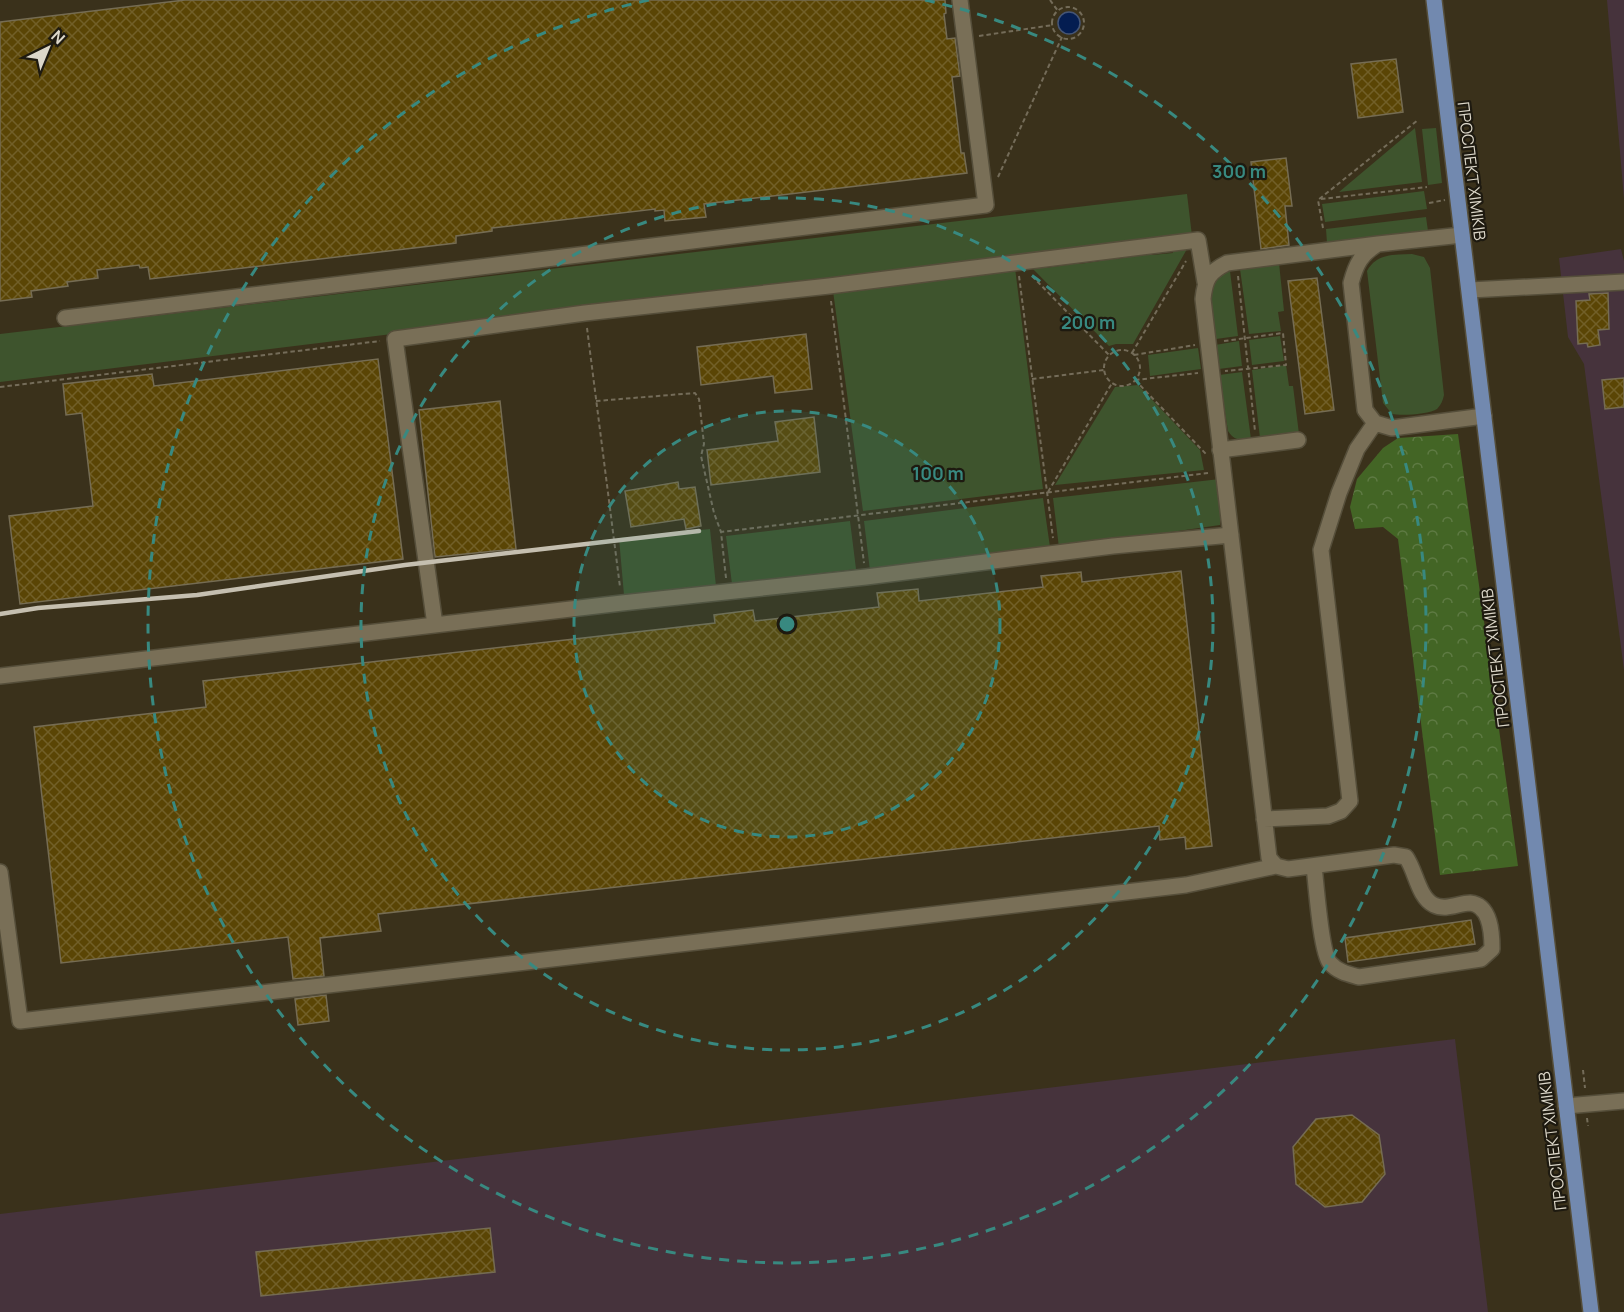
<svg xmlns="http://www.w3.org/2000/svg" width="1624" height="1312" font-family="Manrope,sans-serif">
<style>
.industrial{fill:#46333c}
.grass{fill:#3e542d}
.forest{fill:url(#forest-crowns)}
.water{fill:#041d51;stroke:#455575;stroke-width:1.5}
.building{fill:url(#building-cross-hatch);stroke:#756c53;stroke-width:1.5}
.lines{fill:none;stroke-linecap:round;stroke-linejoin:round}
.minor-casing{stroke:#554e3a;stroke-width:18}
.major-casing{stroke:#554e3a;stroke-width:18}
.path{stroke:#746c59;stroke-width:2;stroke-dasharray:4.5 3;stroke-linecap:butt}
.minor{stroke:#796f57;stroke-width:15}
.major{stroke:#7289af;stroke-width:15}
.rail{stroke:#c5bfb0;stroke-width:4.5}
.ring{fill:none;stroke:#388980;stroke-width:3;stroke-dasharray:10 8}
.labels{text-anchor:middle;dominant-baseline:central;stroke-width:4.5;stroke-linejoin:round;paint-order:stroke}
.street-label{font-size:16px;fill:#dcd7c9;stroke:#1e1a10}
.centre{fill:#388980;stroke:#1e1a10;stroke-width:3}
.ring-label{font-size:18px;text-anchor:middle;font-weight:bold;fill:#388980;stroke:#1e1a10;stroke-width:4.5;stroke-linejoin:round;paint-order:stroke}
</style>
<defs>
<pattern id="forest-crowns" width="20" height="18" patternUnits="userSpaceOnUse" patternTransform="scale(1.5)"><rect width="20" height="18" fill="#436525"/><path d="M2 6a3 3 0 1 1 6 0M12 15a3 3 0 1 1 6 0" fill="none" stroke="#5e7a43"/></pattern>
<pattern id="building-cross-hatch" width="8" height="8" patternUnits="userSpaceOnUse" patternTransform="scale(1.5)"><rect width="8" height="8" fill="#5a4505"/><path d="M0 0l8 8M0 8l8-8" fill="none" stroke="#715f28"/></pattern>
</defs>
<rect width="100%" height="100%" fill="#3a311b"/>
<path class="industrial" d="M 1607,0 L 1624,0 L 1624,199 Z
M 1621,249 L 1624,261 L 1624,670 L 1584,364 L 1568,337 L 1559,258 Z
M 1455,1039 L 1488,1312 L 0,1312 L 0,1214 Z"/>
<path class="grass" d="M 1415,128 L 1422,182 L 1339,192 Z
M 1436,128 L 1442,183 L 1428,185 L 1422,129 Z
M 1424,191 L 1427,209 L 1325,222 L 1322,204 Z
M 1187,194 L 1192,236 L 0,382 L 0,334 Z
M 1426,217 L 1428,231 L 1327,243 L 1326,229 Z
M 1171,246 L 1187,249 L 1133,344 L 1116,344 L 1109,346 L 1029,265 L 1043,262 L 1045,268 L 1066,265 L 1066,260 L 1078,258 L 1079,264 L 1100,261 L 1101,256 L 1116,254 L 1117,259 L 1136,256 L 1137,251 L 1149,251 L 1152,255 L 1173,253 Z
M 1412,254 L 1424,257 L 1430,268 L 1444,395 C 1443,400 1441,405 1437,409 C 1430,414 1402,416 1392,414 L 1383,403 L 1367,271 C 1377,253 1393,255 1412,254 Z
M 1279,263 L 1284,311 L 1278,312 L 1281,331 L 1249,334 L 1240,269 Z
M 1015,268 L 1043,489 L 863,511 L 833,291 Z
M 1230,271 L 1238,336 L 1216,339 C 1212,313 1200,283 1230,271 Z
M 1280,336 L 1284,361 L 1252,365 L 1249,340 Z
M 1239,341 L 1242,366 L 1219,369 L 1215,345 Z
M 1198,348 L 1201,369 L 1150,376 L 1148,355 Z
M 1286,365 L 1289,386 L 1293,386 L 1299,434 L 1260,438 L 1252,370 Z
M 1242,372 L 1251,439 C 1241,440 1234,441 1228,431 L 1219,375 Z
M 1138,385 L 1200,450 L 1204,470 L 1055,485 L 1115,387 Z
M 1220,479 L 1220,525 L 1059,548 L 1053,498 Z
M 1043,498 L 1050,547 L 870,571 L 864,521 Z
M 850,521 L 856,569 L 732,584 L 726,536 Z
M 710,529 L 716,586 L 624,595 L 619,538 Z"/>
<path class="forest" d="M 1458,434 L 1518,866 L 1440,875 L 1398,539 L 1383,527 L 1355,529 L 1350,507 L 1357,479 L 1383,448 L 1398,438 Z"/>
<path class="water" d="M1058 23a11 11 0 1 1 22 0a11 11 0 1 1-22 0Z"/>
<path class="building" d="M 185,0 L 945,0 L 946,13 L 944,14 L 947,39 L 955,38 L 960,76 L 952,77 L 961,153 L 964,153 L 967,173 L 704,204 L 706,217 L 665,221 L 664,210 L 655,211 L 655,209 L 492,228 L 492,231 L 456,236 L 456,243 L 150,279 L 148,267 L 140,268 L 139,265 L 97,270 L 98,278 L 67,282 L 68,286 L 31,291 L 32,297 L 0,301 L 0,22 Z
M 1396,59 L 1403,112 L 1358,118 L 1351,64 Z
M 1286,158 L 1292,206 L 1285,206 L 1289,245 L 1261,249 L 1251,162 Z
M 1317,278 L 1334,410 L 1305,414 L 1288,281 Z
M 1608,293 L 1609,329 L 1598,330 L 1600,345 L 1588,347 L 1587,343 L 1578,344 L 1576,301 L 1590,300 L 1589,294 Z
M 806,334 L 812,389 L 775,393 L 773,376 L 701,385 L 697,347 Z
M 378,359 L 403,559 L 20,604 L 9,516 L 93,506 L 82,413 L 66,415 L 63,384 L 152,374 L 154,386 Z
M 1624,378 L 1624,407 L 1605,409 L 1602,380 Z
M 500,401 L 516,549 L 435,557 L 419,410 Z
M 814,417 L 820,472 L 711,485 L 707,450 L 778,441 L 775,422 Z
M 678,482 L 679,489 L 695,487 L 701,526 L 686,529 L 684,519 L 631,527 L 625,491 Z
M 1181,571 L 1212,846 L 1186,849 L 1185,837 L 1160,840 L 1159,826 L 378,914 L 381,931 L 320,938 L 324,976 L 293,979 L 288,937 L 61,963 L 34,727 L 206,707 L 203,681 L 715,623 L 714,615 L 753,610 L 755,621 L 879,607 L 877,593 L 918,589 L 919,601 L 1043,587 L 1041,576 L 1081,572 L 1082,582 Z
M 1471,920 L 1475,944 L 1348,962 L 1345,938 Z
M 326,995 L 329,1021 L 298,1025 L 295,999 Z
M 1352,1115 L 1379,1135 L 1385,1174 L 1362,1202 L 1325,1207 L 1296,1184 L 1293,1147 L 1316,1119 Z
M 490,1228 L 495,1272 L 261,1296 L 256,1252 Z"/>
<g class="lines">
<g class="minor-casing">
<path id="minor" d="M 1462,235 L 1378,244 C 1361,254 1356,264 1351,283 L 1365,410 L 1375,423 L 1392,428 L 1484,416
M 1470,290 L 1624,282
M 65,318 L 986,205 L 960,0
M 1220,450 L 1298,440
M 435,625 L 395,339 L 585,313 L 829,286 L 1198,240 L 1205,282
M 0,676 L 622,603 L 866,577 L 1113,546 L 1231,535
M 1264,819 L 1328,816 L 1341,811 L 1350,801 L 1321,550 L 1339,493 L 1357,449 L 1375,423
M 1314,866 C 1316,883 1321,953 1330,963 C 1338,972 1348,974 1359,977 L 1481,959 L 1492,949 C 1492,934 1491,905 1470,903 C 1459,903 1446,911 1434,905 C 1418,897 1416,871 1406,857 L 1394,855 L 1288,869 L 1276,866 L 1269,858 L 1203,299 C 1205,279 1209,272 1227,263 L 1378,244
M 0,872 L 20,1021 L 1186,885 L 1276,866
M 1566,1106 L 1624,1101"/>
</g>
<g class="major-casing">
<path id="major" d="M 1434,0 L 1591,1312"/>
</g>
<path class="path" d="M 1050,0 L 1058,11
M1052 23a16 16 0 1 1 32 0a16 16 0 1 1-32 0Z
M 979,36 L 1053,25
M 998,177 L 1062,37
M 1321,199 L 1427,187
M 1429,203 L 1445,200
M 1323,228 L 1318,200 L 1418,120
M 1019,276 L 1053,538
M 1032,276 L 1109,355
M 1238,276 L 1255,431
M 831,301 L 864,563
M 587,328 L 620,587
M 1224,341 L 1283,333 L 1286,365 L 1225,371
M1104 368a18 18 0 1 1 36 0a18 18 0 1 1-36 0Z
M 1132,353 L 1186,261
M 1134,355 L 1195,345
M 1032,379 L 1104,370
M 1135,380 L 1198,373
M 1135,380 L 1206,454
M 0,387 L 380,341
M 596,401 L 695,393 L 699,399 L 704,444 L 701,456 L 714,513 L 721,532
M 1048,492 L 1112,383
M 726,578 L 721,532 L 1208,473
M 1583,1070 L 1585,1088
M 1587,1118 L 1588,1126"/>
<use href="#minor" class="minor"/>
<use href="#major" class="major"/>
<path class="rail" d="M 0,614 L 38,608 L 197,595 L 405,565 L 699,531"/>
</g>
<circle cx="787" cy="624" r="213" fill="#388980" fill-opacity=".12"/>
<g class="ring">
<circle cx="787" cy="624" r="213"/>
<circle cx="787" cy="624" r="426"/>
<path d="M925 0A639 639 0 1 1 649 0"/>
</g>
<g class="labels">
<g class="street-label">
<text transform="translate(1472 171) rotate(83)">ПРОСПЕКТ ХІМІКІВ</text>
<text transform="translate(1495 658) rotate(-97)">ПРОСПЕКТ ХІМІКІВ</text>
<text transform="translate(1552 1141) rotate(-97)">ПРОСПЕКТ ХІМІКІВ</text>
</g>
</g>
<circle cx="787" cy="624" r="9" class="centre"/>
<g class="ring-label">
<text x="1239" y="178">300 m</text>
<text x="1088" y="329">200 m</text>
<text x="938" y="480">100 m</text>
</g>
<g transform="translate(48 48) rotate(43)" stroke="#1e1a10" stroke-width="4.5" paint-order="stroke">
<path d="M0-4.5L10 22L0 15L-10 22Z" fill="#dcd7c9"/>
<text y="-9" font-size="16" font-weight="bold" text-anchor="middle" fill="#dcd7c9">N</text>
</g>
</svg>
